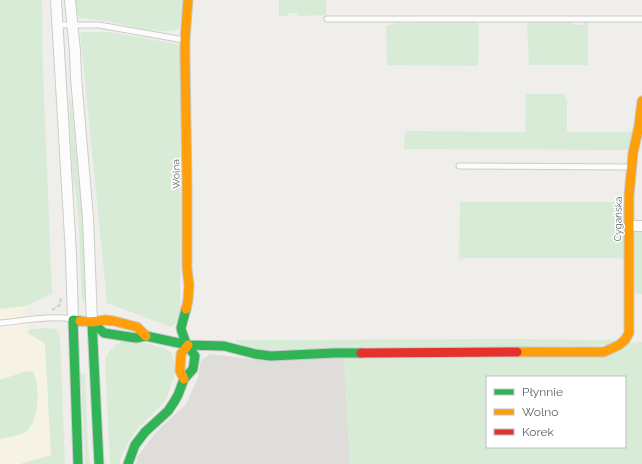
<svg xmlns="http://www.w3.org/2000/svg" width="642" height="464" font-family="Raleway,sans-serif">
<style>
.commercial{fill:#f7f3e4}
.industrial{fill:#dfddda}
.green{fill:#d8ebd6;fill-rule:evenodd}
.lines{fill:none;stroke-linecap:round;stroke-linejoin:round}
.lane-casing{stroke:#cbcccc;stroke-width:7}
.street-casing{stroke:#cbcccc;stroke-width:12}
.fast-casing{stroke:#cacacb;stroke-width:11}
.slow-casing{stroke:#cacacb;stroke-width:11}
.jam-casing{stroke:#cacacb;stroke-width:11}
.path{stroke:#cacfcc;stroke-width:2;stroke-dasharray:4 2;stroke-linecap:butt}
.lane{stroke:#fdfcfc;stroke-width:5}
.street{stroke:#fdfcfc;stroke-width:10}
.fast{stroke:#30b455;stroke-width:9}
.slow{stroke:#ff9f0a;stroke-width:9}
.jam{stroke:#e5322d;stroke-width:9}
.labels{text-anchor:middle;dominant-baseline:central;stroke-width:3;stroke-linejoin:round;paint-order:stroke}
.street-label{font-size:10px;fill:#5f6368;stroke:#fff}
</style>
<rect width="100%" height="100%" fill="#efeeea"/>
<path class="commercial" d="M 0,0 L 42,0 L 31,73 L 52,294 L 26,307 L 28,333 L 45,344 L 52,464 L 0,464 Z"/>
<path class="industrial" d="M 210,354 L 268,361 L 344,356 L 350,464 L 136,464 L 138,456 L 156,432 L 186,404 L 198,378 L 201,360 Z"/>
<path class="green" d="M 0,0 L 42,0 L 43,72 L 52,294 L 26,306 L 0,309 Z
M 74,0 L 186,0 L 179,29 C 159,35 132,26 111,22 C 101,20 91,19 80,18 L 78,15 Z
M 279,0 L 326,0 L 326,15 L 297,16 L 297,13 L 289,13 L 287,16 L 279,16 Z
M 478,21 L 479,38 L 478,66 L 387,65 L 386,26 L 397,23 Z
M 572,22 L 574,25 L 582,25 L 585,22 L 588,22 L 588,65 L 529,65 L 527,22 Z
M 80,32 L 110,32 L 181,45 L 180,320 L 171,327 L 107,303 Z
M 526,94 L 565,94 L 565,99 L 567,99 L 567,132 L 634,132 L 629,150 L 404,149 L 405,131 L 525,132 Z
M 69,98 L 70,98 L 71,99 L 82,211 L 86,293 L 84,302 L 83,302 L 82,300 L 79,230 L 77,202 L 72,170 Z
M 460,202 L 625,202 L 625,261 L 621,258 L 465,258 L 460,260 L 459,253 Z
M 642,229 L 642,294 L 635,294 L 634,233 L 637,230 Z
M 46,328 L 56,329 L 60,335 L 65,464 L 20,464 L 51,455 L 45,344 L 28,333 L 28,330 Z
M 237,339 L 240,340 L 506,339 L 614,340 L 610,346 L 257,350 L 236,342 Z
M 121,341 L 141,342 L 166,349 L 171,353 L 175,364 L 175,371 L 174,378 L 165,402 L 140,426 L 130,439 L 121,458 L 119,464 L 110,464 L 105,359 C 109,351 114,346 121,341 Z
M 642,342 L 642,464 L 350,464 L 344,356 L 474,355 ZM 487,377 L 625,377 L 625,447 L 487,447 Z
M 33,371 C 40,385 40,419 27,431 C 20,436 8,437 0,439 L 0,379 L 3,379 L 24,372 Z
M 81,374 L 85,374 L 88,447 L 90,464 L 85,464 Z"/>
<g class="lines">
<g class="lane-casing">
<path id="lane" d="M 327,19 L 642,19
M 57,25 L 99,25 L 184,40
M 459,166 L 630,167
M 0,323 C 22,321 51,315 72,319"/>
</g>
<g class="street-casing">
<path id="street" d="M 56,0 L 71,254 L 73,320
M 70,0 L 75,51 L 76,78 L 88,218 L 92,322
M 629,226 L 642,226"/>
</g>
<g class="fast-casing">
<path id="fast" d="M 92,322 L 104,333 L 136,338 L 146,336 L 188,345 L 224,346 L 255,354 L 271,356 L 334,353 L 361,353
M 92,322 L 99,464
M 78,464 L 73,320 L 80,321
M 128,464 L 135,445 L 145,432 L 168,411 L 174,402 L 178,395 L 184,379 L 193,369 L 195,356 L 186,343 L 182,332 L 181,328 L 186,309"/>
</g>
<g class="slow-casing">
<path id="slow" d="M 186,309 L 188,300 L 189,285 L 187,268 L 187,184 L 185,57 L 185,40 L 188,0
M 80,321 L 92,322 L 105,320 L 114,321 L 137,327 L 146,336
M 517,352 L 604,352 L 619,345 L 625,340 L 629,333 L 629,196 L 633,153 L 639,126 L 642,101
M 184,379 L 180,371 L 181,354 L 188,345"/>
</g>
<g class="jam-casing">
<path id="jam" d="M 361,353 L 517,352"/>
</g>
<path class="path" d="M 52,310 L 60,305 L 61,297"/>
<use href="#lane" class="lane"/>
<use href="#street" class="street"/>
<use href="#fast" class="fast"/>
<use href="#slow" class="slow"/>
<use href="#jam" class="jam"/>
</g>
<g class="labels">
<g class="street-label">
<text transform="translate(176 174) rotate(-91)">Wolna</text>
<text transform="translate(618 219) rotate(-89)">Cygańska</text>
</g>
</g>
<rect x="486" y="376" width="140" height="72" fill="#ffffff" stroke="#bfc1c3"/>
<rect x="494" y="389" width="20" height="6" fill="#30b455" stroke="#bfc1c3"/>
<text x="522" y="396" font-size="12" fill="#5f6368">Płynnie</text>
<rect x="494" y="409" width="20" height="6" fill="#ff9f0a" stroke="#bfc1c3"/>
<text x="522" y="416" font-size="12" fill="#5f6368">Wolno</text>
<rect x="494" y="429" width="20" height="6" fill="#e5322d" stroke="#bfc1c3"/>
<text x="522" y="436" font-size="12" fill="#5f6368">Korek</text>
</svg>
